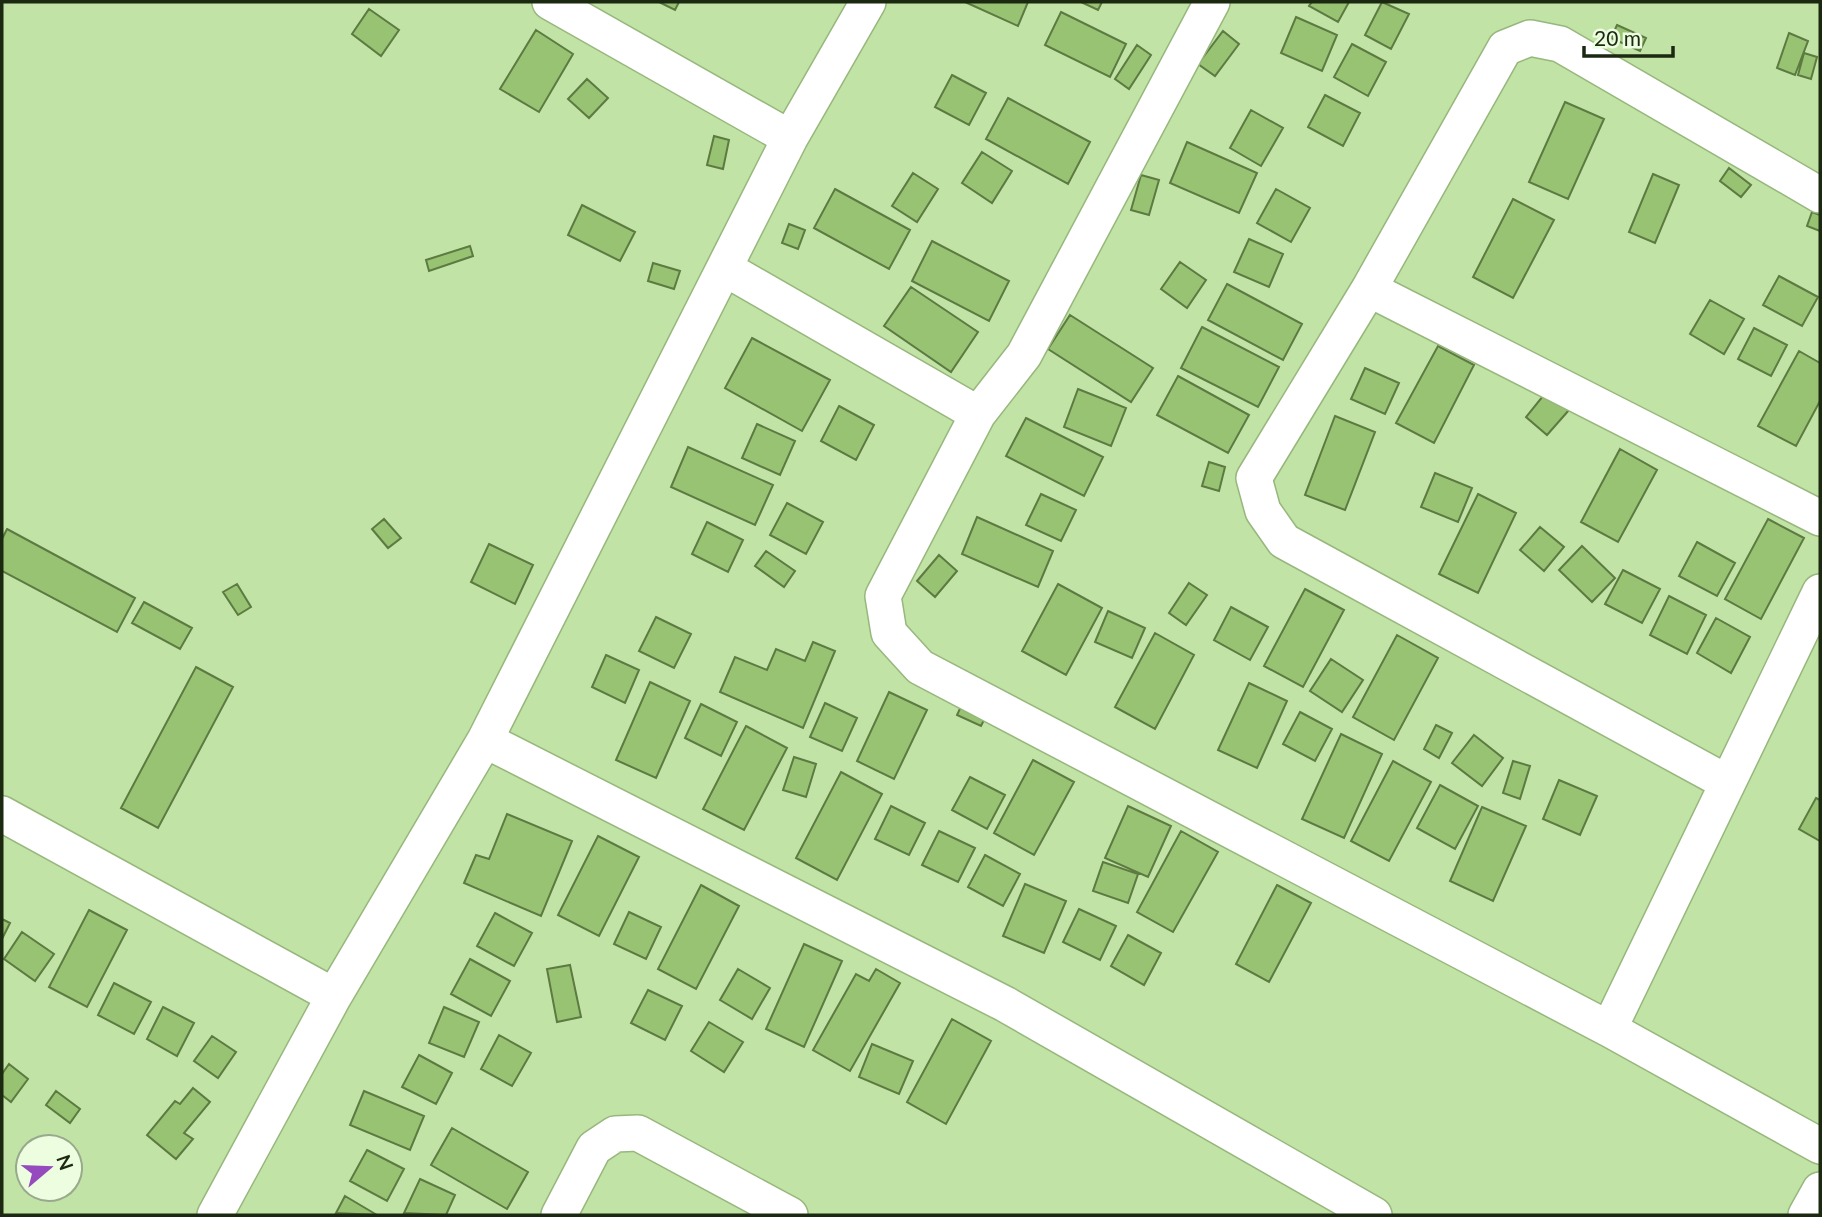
<svg xmlns="http://www.w3.org/2000/svg" width="1822" height="1217" font-family="Lato,sans-serif">
<style>
.building{fill:#98c373;stroke:#5c7a41;stroke-width:2}
.lines{fill:none;stroke-linecap:round;stroke-linejoin:round}
.street-casing{stroke:#97b77c;stroke-width:38}
.street{stroke:#fff;stroke-width:35}
</style>
<rect width="100%" height="100%" fill="#c1e3a6"/>
<path class="building" d="M 659,2 L 679,2 L 675,10 Z
M 965,2 L 1028,2 L 1018,26 Z
M 1081,2 L 1102,2 L 1098,10 Z
M 1312,2 L 1349,2 L 1338,22 L 1309,6 Z
M 1382,2 L 1409,14 L 1391,49 L 1365,35 Z
M 369,9 L 399,30 L 381,56 L 352,34 Z
M 1061,12 L 1126,44 L 1110,77 L 1045,45 Z
M 1296,17 L 1337,35 L 1322,71 L 1281,53 Z
M 1617,25 L 1646,38 L 1640,51 L 1611,38 Z
M 536,30 L 573,54 L 539,112 L 500,89 Z
M 1223,31 L 1239,44 L 1215,76 L 1198,64 Z
M 1789,33 L 1808,41 L 1795,75 L 1777,68 Z
M 1352,44 L 1386,62 L 1368,96 L 1334,77 Z
M 1137,45 L 1151,55 L 1129,89 L 1115,79 Z
M 1804,53 L 1817,57 L 1811,79 L 1798,75 Z
M 952,75 L 986,93 L 969,125 L 935,107 Z
M 587,79 L 608,98 L 589,118 L 568,99 Z
M 1325,95 L 1360,113 L 1343,146 L 1308,127 Z
M 1008,98 L 1090,142 L 1068,184 L 986,139 Z
M 1565,102 L 1604,119 L 1568,199 L 1529,182 Z
M 1251,110 L 1283,128 L 1261,166 L 1230,148 Z
M 714,136 L 729,140 L 723,169 L 707,165 Z
M 1187,142 L 1257,173 L 1239,213 L 1170,183 Z
M 982,152 L 1012,171 L 992,203 L 962,183 Z
M 1729,168 L 1751,185 L 1741,197 L 1720,181 Z
M 913,173 L 938,189 L 917,222 L 892,206 Z
M 1653,174 L 1679,185 L 1655,243 L 1629,232 Z
M 1141,175 L 1159,180 L 1149,215 L 1131,210 Z
M 835,189 L 910,230 L 889,269 L 814,228 Z
M 1276,189 L 1310,208 L 1291,242 L 1257,223 Z
M 1513,199 L 1554,220 L 1513,298 L 1473,277 Z
M 582,205 L 635,232 L 620,261 L 568,235 Z
M 1812,212 L 1820,215 L 1820,231 L 1807,226 Z
M 789,224 L 805,230 L 798,249 L 782,243 Z
M 1249,239 L 1283,254 L 1269,287 L 1234,272 Z
M 932,241 L 1009,281 L 989,321 L 912,281 Z
M 470,246 L 473,256 L 429,271 L 426,260 Z
M 1180,262 L 1206,280 L 1187,308 L 1161,289 Z
M 653,263 L 680,271 L 674,289 L 648,281 Z
M 1779,276 L 1818,297 L 1802,326 L 1763,305 Z
M 1227,284 L 1302,324 L 1283,360 L 1208,320 Z
M 911,287 L 978,332 L 951,372 L 884,326 Z
M 1710,300 L 1744,319 L 1724,354 L 1690,334 Z
M 1070,315 L 1153,368 L 1131,402 L 1048,349 Z
M 1202,327 L 1279,367 L 1258,407 L 1181,368 Z
M 1754,328 L 1787,345 L 1771,376 L 1738,359 Z
M 752,338 L 830,380 L 802,431 L 725,388 Z
M 1438,346 L 1474,365 L 1434,443 L 1396,423 Z
M 1799,351 L 1820,363 L 1820,401 L 1796,446 L 1758,426 Z
M 1365,368 L 1399,383 L 1385,414 L 1351,399 Z
M 1178,376 L 1249,415 L 1228,453 L 1157,415 Z
M 1078,389 L 1126,408 L 1111,446 L 1064,427 Z
M 1547,391 L 1569,410 L 1547,435 L 1526,417 Z
M 839,406 L 874,425 L 856,460 L 821,441 Z
M 1335,416 L 1375,432 L 1345,510 L 1305,495 Z
M 1026,418 L 1103,457 L 1084,496 L 1006,456 Z
M 757,424 L 795,441 L 780,475 L 742,458 Z
M 688,447 L 773,485 L 755,525 L 671,487 Z
M 1620,449 L 1657,470 L 1618,542 L 1581,522 Z
M 1209,462 L 1225,467 L 1219,491 L 1202,486 Z
M 1435,473 L 1472,488 L 1458,522 L 1421,507 Z
M 1041,494 L 1076,510 L 1061,541 L 1026,525 Z
M 1478,494 L 1516,513 L 1478,593 L 1439,574 Z
M 787,503 L 823,522 L 806,554 L 770,535 Z
M 977,517 L 1053,551 L 1038,587 L 962,554 Z
M 384,519 L 401,538 L 388,548 L 372,529 Z
M 1768,519 L 1804,538 L 1761,619 L 1725,599 Z
M 707,522 L 743,540 L 728,572 L 692,554 Z
M 1540,527 L 1564,547 L 1544,571 L 1520,550 Z
M 7,529 L 135,598 L 117,632 L 2,571 L 2,539 Z
M 1697,542 L 1735,563 L 1717,596 L 1679,576 Z
M 489,544 L 533,565 L 515,604 L 471,582 Z
M 1582,546 L 1615,578 L 1592,602 L 1559,570 Z
M 766,551 L 795,571 L 784,587 L 755,566 Z
M 939,555 L 957,571 L 935,597 L 917,581 Z
M 1623,570 L 1660,589 L 1642,623 L 1605,604 Z
M 1189,583 L 1207,595 L 1186,625 L 1169,613 Z
M 237,584 L 251,607 L 238,615 L 223,592 Z
M 1058,584 L 1102,608 L 1066,675 L 1022,651 Z
M 1305,589 L 1344,610 L 1303,687 L 1264,666 Z
M 1669,596 L 1706,615 L 1687,654 L 1650,635 Z
M 144,602 L 192,628 L 180,649 L 132,623 Z
M 1231,607 L 1268,627 L 1250,660 L 1214,640 Z
M 1108,611 L 1145,628 L 1132,658 L 1095,642 Z
M 656,617 L 691,634 L 674,668 L 639,651 Z
M 1716,618 L 1750,637 L 1731,673 L 1697,653 Z
M 1155,633 L 1194,655 L 1155,729 L 1115,707 Z
M 1397,635 L 1438,658 L 1394,740 L 1353,717 Z
M 813,642 L 835,651 L 803,728 L 720,692 L 735,657 L 767,670 L 776,649 L 805,661 Z
M 606,655 L 639,670 L 625,703 L 592,687 Z
M 1331,659 L 1363,680 L 1342,712 L 1310,691 Z
M 196,667 L 233,687 L 158,828 L 121,808 Z
M 650,682 L 690,701 L 656,778 L 616,760 Z
M 1249,683 L 1287,701 L 1257,768 L 1218,750 Z
M 889,692 L 927,710 L 894,779 L 857,761 Z
M 964,700 L 988,712 L 981,726 L 957,715 Z
M 825,703 L 857,718 L 842,751 L 810,737 Z
M 701,704 L 737,722 L 721,756 L 685,738 Z
M 1300,712 L 1332,729 L 1315,761 L 1283,744 Z
M 1436,725 L 1452,733 L 1439,758 L 1424,749 Z
M 746,726 L 787,748 L 744,830 L 703,809 Z
M 1341,734 L 1382,754 L 1344,838 L 1302,819 Z
M 1474,735 L 1503,758 L 1482,786 L 1452,763 Z
M 794,757 L 816,764 L 806,797 L 783,790 Z
M 1033,760 L 1074,782 L 1034,855 L 994,833 Z
M 1393,761 L 1431,782 L 1389,861 L 1351,841 Z
M 1513,761 L 1530,766 L 1520,799 L 1503,793 Z
M 841,772 L 882,794 L 837,880 L 796,858 Z
M 970,777 L 1005,795 L 987,829 L 952,810 Z
M 1559,780 L 1597,796 L 1580,835 L 1543,819 Z
M 1440,785 L 1478,806 L 1455,849 L 1417,828 Z
M 1816,798 L 1820,800 L 1820,841 L 1799,829 Z
M 891,806 L 925,823 L 909,855 L 875,839 Z
M 1128,806 L 1171,826 L 1148,877 L 1105,858 Z
M 1482,807 L 1526,826 L 1493,901 L 1450,881 Z
M 507,814 L 572,841 L 541,916 L 464,883 L 476,855 L 489,859 Z
M 939,831 L 975,848 L 958,882 L 922,865 Z
M 1181,831 L 1218,852 L 1173,932 L 1137,912 Z
M 598,836 L 639,857 L 599,936 L 558,915 Z
M 985,855 L 1020,874 L 1003,906 L 968,887 Z
M 1103,862 L 1138,874 L 1128,903 L 1093,891 Z
M 1025,884 L 1066,901 L 1044,953 L 1003,936 Z
M 701,885 L 739,906 L 696,989 L 658,969 Z
M 1277,885 L 1311,903 L 1269,982 L 1236,964 Z
M 1079,909 L 1116,926 L 1100,960 L 1063,942 Z
M 89,910 L 127,930 L 87,1007 L 49,987 Z
M 629,912 L 661,927 L 646,959 L 614,944 Z
M 495,913 L 532,933 L 514,966 L 477,946 Z
M 2,919 L 10,923 L 2,939 Z
M 22,932 L 54,954 L 35,981 L 4,959 Z
M 1128,935 L 1161,953 L 1144,985 L 1111,966 Z
M 804,944 L 842,961 L 804,1047 L 766,1029 Z
M 470,959 L 510,981 L 491,1016 L 451,994 Z
M 570,965 L 581,1017 L 557,1022 L 547,969 Z
M 738,969 L 770,988 L 752,1019 L 720,1000 Z
M 876,969 L 900,983 L 850,1071 L 813,1050 L 856,974 L 869,981 Z
M 114,983 L 151,1002 L 134,1034 L 98,1015 Z
M 648,990 L 682,1006 L 665,1040 L 631,1023 Z
M 163,1007 L 194,1023 L 177,1056 L 147,1039 Z
M 444,1007 L 479,1022 L 464,1057 L 429,1043 Z
M 952,1019 L 991,1041 L 946,1124 L 907,1102 Z
M 709,1022 L 743,1042 L 724,1072 L 691,1051 Z
M 499,1035 L 531,1053 L 512,1086 L 481,1069 Z
M 212,1036 L 236,1052 L 218,1078 L 194,1061 Z
M 872,1044 L 913,1061 L 899,1094 L 859,1077 Z
M 419,1055 L 452,1073 L 436,1104 L 402,1087 Z
M 9,1064 L 28,1079 L 11,1102 L 2,1095 L 2,1074 Z
M 193,1088 L 210,1102 L 184,1133 L 193,1139 L 176,1159 L 147,1135 L 175,1101 L 180,1104 Z
M 56,1091 L 80,1109 L 70,1123 L 46,1105 Z
M 364,1091 L 424,1116 L 410,1150 L 350,1125 Z
M 452,1128 L 528,1172 L 507,1209 L 431,1165 Z
M 367,1150 L 404,1169 L 387,1201 L 350,1181 Z
M 420,1179 L 455,1195 L 446,1215 L 404,1213 Z
M 345,1196 L 377,1215 L 336,1213 Z"/>
<g class="lines">
<g class="street-casing">
<path id="street" d="M 550,2 L 790,138
M 1212,2 L 1024,355 L 978,414 L 883,596 L 889,633 L 920,667 L 1609,1029 L 1820,1146
M 726,269 L 978,414
M 1369,289 L 1820,518
M 485,740 L 1005,1004 L 1374,1215
M 1726,782 L 1284,541 L 1263,511 L 1254,478 L 1369,289 L 1505,48 L 1530,38 L 1560,44 L 1820,195
M 2,814 L 334,996
M 1609,1029 L 1820,592
M 215,1215 L 334,996 L 485,740 L 790,138 L 868,2
M 559,1215 L 594,1148 L 615,1134 L 638,1133 L 790,1215
M 1806,1215 L 1820,1190"/>
</g>
<use href="#street" class="street"/>
</g>
<rect width="1822" height="1217" fill="none" stroke="#1c2911" stroke-width="7"/>
<g transform="translate(49 1168) rotate(71)"><circle r="33" fill="#ecfedf" stroke="#99a98d" stroke-width="2"/>
<path d="M0-5L12 26L0 18L-12 26Z" fill="#954bbe"/>
<text y="-10" font-size="19" font-weight="bold" text-anchor="middle" fill="#1c2911">N</text>
</g>
<path d="M1584 46v10h89v-10" fill="none" stroke="#1c2911" stroke-width="3.5"/>
<text x="1594" y="46" font-size="21" fill="#1c2911" stroke="#ecfedf" stroke-width="5" paint-order="stroke">20 m</text>
</svg>
